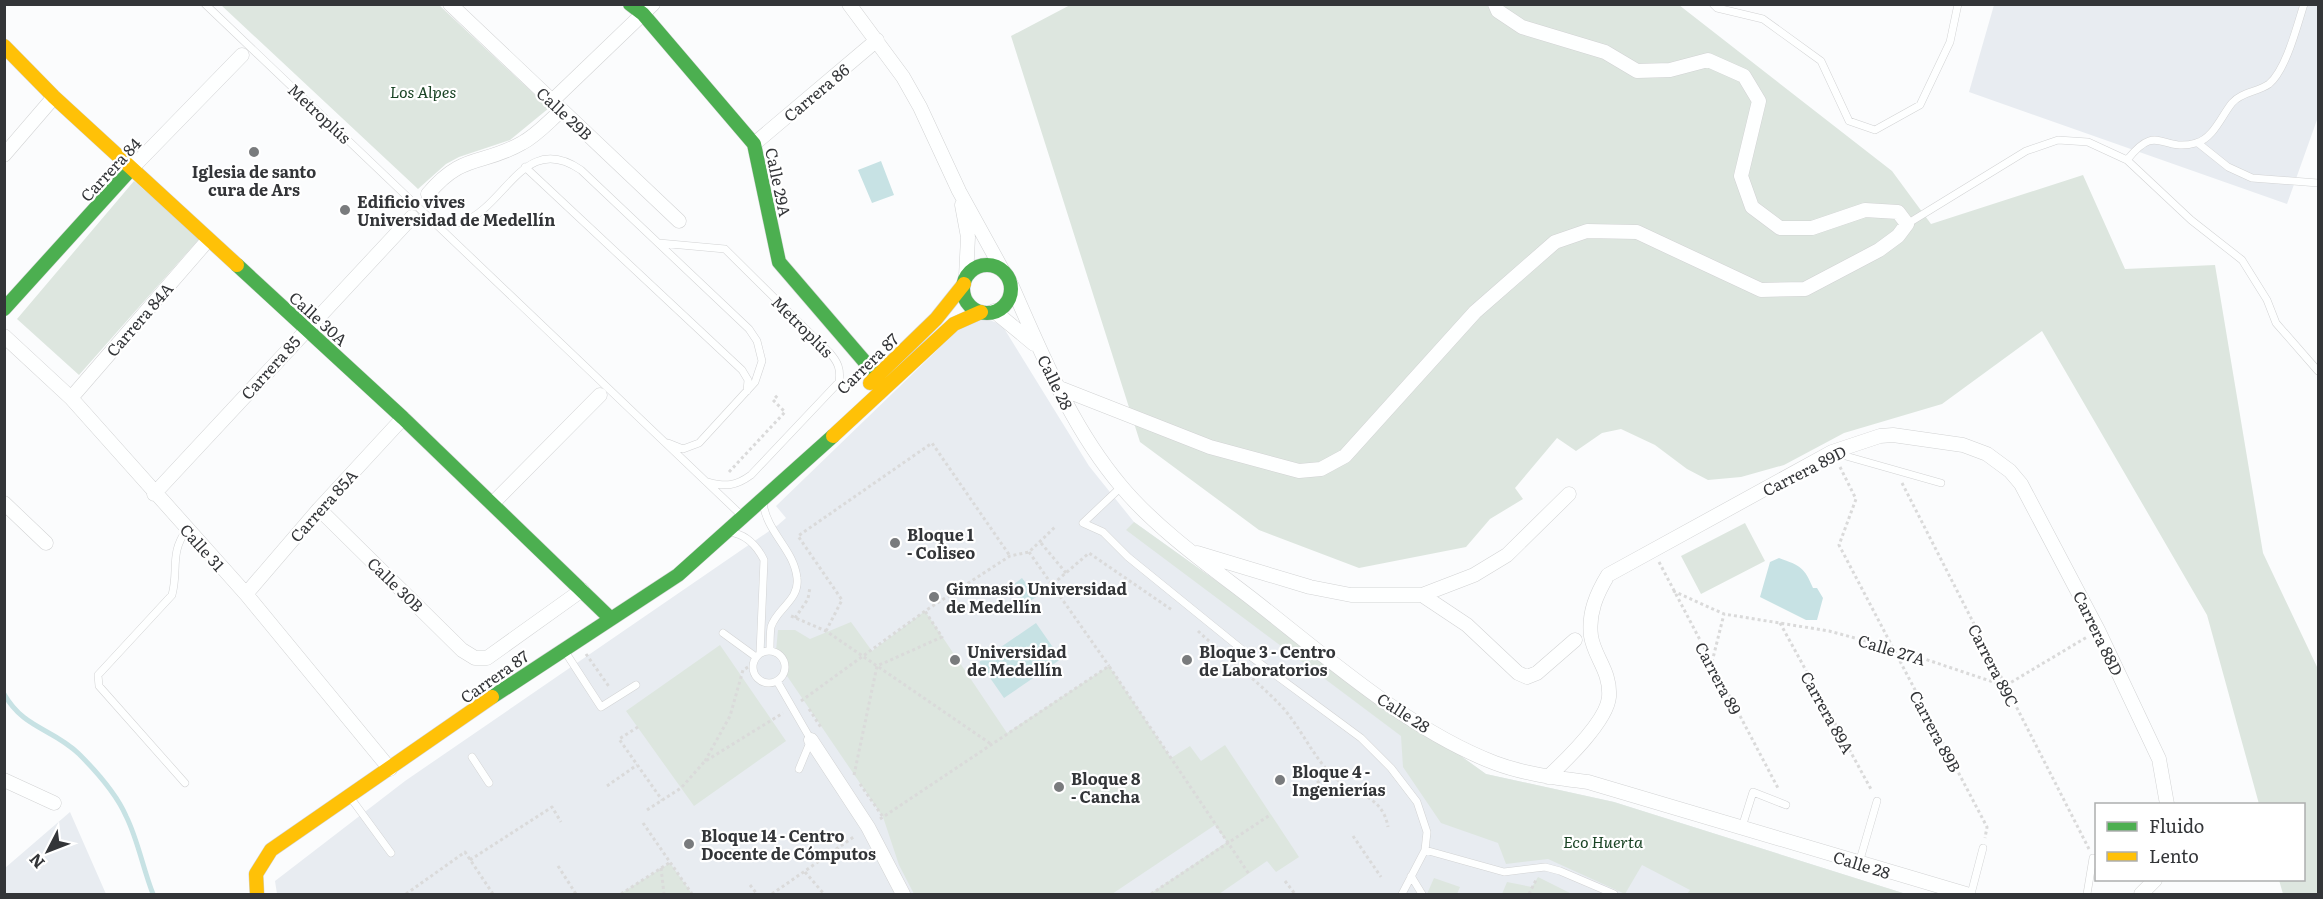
<svg xmlns="http://www.w3.org/2000/svg" width="2323" height="899" font-family="Literata,serif">
<style>
.built{fill:#e8ecf1}
.green{fill:#dde6df}
.water{fill:#c7e2e4}
.lines{fill:none;stroke-linecap:round;stroke-linejoin:round}
.stream{stroke:#c7e2e4;stroke-width:5}
.lane-casing{stroke:#d2d3d4;stroke-width:8}
.street-casing{stroke:#d2d3d4;stroke-width:15}
.fast-casing{stroke:#d2d3d4;stroke-width:15}
.slow-casing{stroke:#d2d3d4;stroke-width:15}
.path{stroke:#dadada;stroke-width:3;stroke-dasharray:3 3;stroke-linecap:butt}
.lane{stroke:#feffff;stroke-width:7}
.street{stroke:#feffff;stroke-width:14}
.fast{stroke:#4caf50;stroke-width:14}
.slow{stroke:#ffc107;stroke-width:14}
.poi-dot{fill:#797b7d;stroke:#fff;stroke-width:2}
.labels{text-anchor:middle;dominant-baseline:central;stroke-width:4.5;stroke-linejoin:round;paint-order:stroke}
.park-label{font-size:16px;font-style:italic;fill:#1a4425;stroke:#fff}
.street-label{font-size:16px;fill:#333538;stroke:#fff}
.poi-label{font-size:16px;font-weight:bold;fill:#333538;stroke:#fff;text-anchor:start}
</style>
<rect width="100%" height="100%" fill="#fbfcfd"/>
<path class="built" d="M 1994,5 L 2318,5 L 2318,117 L 2287,204 L 1969,92 Z
M 982,317 L 1002,325 L 1089,466 L 1134,522 L 1486,774 L 1614,802 L 1906,894 L 277,894 L 275,881 L 405,781 L 778,525 L 786,518 L 776,506 L 958,330 Z
M 70,812 L 106,894 L 5,894 L 5,868 Z"/>
<path class="green" d="M 1072,4 L 1679,5 L 1892,171 L 1931,224 L 2083,175 L 2125,269 L 2215,265 L 2263,553 L 2318,669 L 2318,894 L 2283,894 L 2279,880 L 2304,880 L 2304,804 L 2259,804 L 2207,615 L 2042,331 L 1942,404 L 1844,433 L 1784,465 L 1741,477 L 1708,480 L 1687,469 L 1655,445 L 1621,429 L 1602,433 L 1576,451 L 1557,438 L 1515,488 L 1523,499 L 1490,519 L 1466,547 L 1359,568 L 1259,530 L 1140,442 L 1011,36 Z
M 221,5 L 439,5 L 549,108 L 510,140 L 459,157 L 446,164 L 418,189 Z
M 134,181 L 200,238 L 79,375 L 17,319 Z
M 1134,522 L 1486,774 L 1614,802 L 1906,894 L 1687,894 L 1690,890 L 1642,865 L 1625,894 L 1548,859 L 1506,864 L 1498,843 L 1441,823 L 1403,767 L 1401,736 L 1126,530 Z
M 1745,523 L 1765,561 L 1701,594 L 1681,556 Z
M 925,611 L 1007,733 L 1109,666 L 1171,758 L 1190,746 L 1201,761 L 1225,745 L 1299,857 L 1276,872 L 1267,861 L 1219,894 L 1150,894 L 1227,842 L 1215,825 L 1112,894 L 914,894 L 899,865 L 883,817 L 785,673 L 786,663 L 776,651 L 778,630 L 795,630 L 810,639 L 851,622 L 872,651 Z
M 720,645 L 786,741 L 694,806 L 626,711 Z
M 670,863 L 692,894 L 620,894 Z
M 1538,877 L 1572,894 L 1502,894 L 1507,882 L 1532,887 Z
M 1434,878 L 1460,887 L 1457,894 L 1427,894 Z"/>
<path class="water" d="M 881,161 L 894,195 L 872,203 L 858,170 Z
M 1779,558 C 1801,566 1804,567 1813,588 L 1817,588 L 1823,598 L 1817,620 L 1806,620 L 1760,597 L 1770,562 Z
M 1022,578 L 1036,597 L 1024,605 L 1010,587 Z
M 1036,623 L 1061,659 L 1004,698 L 979,662 Z"/>
<g class="lines">
<path class="stream" d="M 4,694 C 24,729 52,728 79,754 C 96,771 116,793 126,816 C 138,840 143,869 153,894"/>
<g class="lane-casing">
<path id="lane" d="M 205,4 L 740,514
M 1713,4 L 1717,8 L 1763,19 L 1821,61 L 1849,121 L 1875,130 L 1920,105 L 1950,42 L 1958,4
M 2198,143 L 2228,167 L 2252,178 L 2318,183
M 2127,160 C 2158,121 2160,153 2196,143 C 2213,139 2222,115 2232,103 C 2241,92 2258,92 2269,84 C 2286,70 2297,26 2304,4
M 525,167 L 742,370 L 748,380 L 747,391
M 436,222 C 445,223 454,225 463,222 C 507,205 524,131 581,170 L 749,329 L 757,341 L 762,361 L 755,382 L 699,443 L 683,449 L 668,443
M 1907,224 L 2026,151 L 2058,140 L 2088,142 L 2127,160 L 2191,220 L 2242,260 L 2267,300 L 2276,323 L 2318,371
M 659,243 L 725,249 L 829,352 C 838,362 841,369 839,382 L 751,475 C 736,486 726,487 708,482
M 1835,453 L 1941,483
M 1121,487 L 1083,523 L 1103,532 L 1128,557 L 1250,656 L 1361,738 L 1391,768 L 1417,802 L 1427,832 L 1425,850 L 1402,894
M 763,502 C 766,532 794,549 797,578 C 800,600 776,609 771,627 C 770,634 770,643 770,651
M 729,532 C 746,534 757,546 764,560 L 760,653
M 723,633 L 756,657
M 564,650 L 601,707 L 636,685
M753 667a16 16 0 1 1 32 0a16 16 0 1 1-32 0Z
M 777,681 L 811,740 L 799,769
M 472,757 L 489,783
M 185,783 L 99,686 L 98,675 L 172,595 C 179,569 169,554 187,529
M 350,797 L 391,853
M 1742,827 L 1753,792 L 1786,805
M 1425,850 L 1504,872 L 1545,867 L 1560,871 L 1614,894
M 1859,863 L 1877,801
M 1411,876 L 1422,894
M 1971,894 L 1983,848
M 2087,894 L 2093,858"/>
</g>
<g class="street-casing">
<path id="street" d="M 450,4 L 679,221
M 849,4 L 903,77 L 920,107 L 959,191 L 1003,271
M 552,101 L 653,4
M 754,144 L 877,40
M 4,155 L 54,97
M 131,169 L 242,55
M 428,194 C 463,152 482,166 522,143 C 537,135 549,121 562,110
M 962,205 L 968,237 L 966,277
M 1011,284 C 1042,354 1071,427 1121,486 C 1156,528 1208,565 1251,598 C 1324,655 1408,730 1495,763 C 1524,774 1557,778 1588,782 L 1966,894
M 994,311 L 1034,344
M 4,336 L 71,398 L 246,594 L 390,769
M 1057,387 L 1210,447 L 1299,471 L 1321,469 L 1345,456 L 1475,312 L 1555,242 L 1587,231 L 1637,232 L 1761,290 L 1805,289 L 1879,250 L 1898,236 L 1907,224 L 1898,212 L 1865,210 L 1812,228 L 1780,228 L 1752,207 L 1741,176 L 1759,101 L 1744,76 L 1708,60 L 1670,70 L 1637,71 L 1605,52 L 1522,27 L 1498,11 L 1495,4
M 71,398 L 208,240
M 154,494 L 412,217
M 4,503 L 46,543
M 493,503 L 600,395
M 319,509 L 462,650 L 475,658 L 487,658 L 582,590
M 1197,553 L 1310,587 L 1351,595 L 1422,595 L 1474,575 L 1507,555 L 1569,494
M 246,594 L 319,509 L 403,418
M 1422,595 L 1467,625 L 1518,673 L 1527,677 L 1537,673 L 1575,640
M 811,740 L 868,827 L 903,894
M 1548,777 C 1565,761 1607,721 1609,697 C 1611,671 1594,657 1591,636 C 1588,613 1597,593 1608,575 L 1832,452 L 1880,436 L 1893,435 L 1963,445 L 1987,454 L 2010,471 L 2021,484 L 2098,630 L 2159,759 L 2167,804
M 4,780 L 54,803
M 2141,894 L 2155,880"/>
</g>
<g class="fast-casing">
<path id="fast" d="M 630,4 L 643,14 L 754,144 L 779,262 L 877,376
M 237,265 L 403,418 L 609,617
M963 289a24 24 0 1 1 48 0a24 24 0 1 1-48 0Z
M 4,309 L 131,169
M 492,697 L 678,575 L 833,436"/>
</g>
<g class="slow-casing">
<path id="slow" d="M 4,46 L 54,97 L 237,265
M 870,383 L 936,319 L 964,284
M 833,436 L 954,324 L 981,312
M 257,894 L 256,874 L 271,850 L 492,697"/>
</g>
<path class="path" d="M 1840,467 L 1856,499 L 1839,545 L 1987,827 L 1985,838
M 729,472 L 785,412 L 773,400 L 778,395
M 1902,483 L 2089,849
M 1041,543 L 1066,573
M 1029,552 L 1109,666
M 1659,562 L 1779,790
M 1053,584 L 1089,553 L 1172,610
M 1673,591 L 1724,614 L 1829,631 L 1892,648 L 2005,686 L 2087,637
M 791,616 L 826,631 L 991,744
M 795,618 L 808,599 L 810,587
M 1780,623 L 1872,791
M 826,631 L 842,600 L 798,536 L 932,443 L 1010,556
M 1198,631 C 1226,657 1258,681 1284,709 C 1301,729 1312,754 1330,773 C 1351,796 1382,792 1388,827
M 586,654 L 610,688
M 1712,662 L 1724,614
M 801,701 L 925,611 L 1010,556 L 1029,552 L 1055,527
M 809,709 L 822,729
M 638,727 L 619,739 L 662,800
M 705,761 L 730,716 L 743,670 L 750,666
M 854,775 L 877,666 L 942,637 L 925,611
M 1317,783 L 1330,773
M 860,784 L 883,817
M 607,786 L 637,765
M 647,810 L 681,788 L 704,762 L 783,713
M 880,819 L 1109,666 L 1249,874
M 643,823 L 692,894
M 1353,836 L 1381,877
M 470,860 L 552,807 L 561,822
M 558,866 L 576,894
M 661,868 L 664,894
M 805,872 L 824,894
M 1285,881 L 1295,894
M 750,885 L 757,894
M 406,894 L 465,852 L 493,894
M 621,894 L 669,863
M 772,894 L 855,836
M 1151,894 L 1270,815
M 1529,894 L 1536,880"/>
<use href="#lane" class="lane"/>
<use href="#street" class="street"/>
<use href="#fast" class="fast"/>
<use href="#slow" class="slow"/>
</g>
<g class="poi-dot">
<circle cx="254" cy="152" r="6"/>
<circle cx="345" cy="210" r="6"/>
<circle cx="895" cy="543" r="6"/>
<circle cx="934" cy="597" r="6"/>
<circle cx="955" cy="660" r="6"/>
<circle cx="1187" cy="660" r="6"/>
<circle cx="1280" cy="780" r="6"/>
<circle cx="1059" cy="787" r="6"/>
<circle cx="689" cy="844" r="6"/>
</g>
<g class="labels">
<g class="park-label">
<text x="423" y="91">Los Alpes</text>
<text x="1603" y="841">Eco Huerta</text>
</g>
<g class="street-label">
<text transform="translate(816 92) rotate(-40)">Carrera 86</text>
<text transform="translate(320 113) rotate(43)">Metroplús</text>
<text transform="translate(565 113) rotate(43)">Calle 29B</text>
<text transform="translate(110 169) rotate(-47)">Carrera 84</text>
<text transform="translate(779 182) rotate(78)">Calle 29A</text>
<text transform="translate(319 318) rotate(42)">Calle 30A</text>
<text transform="translate(139 319) rotate(-49)">Carrera 84A</text>
<text transform="translate(803 326) rotate(45)">Metroplús</text>
<text transform="translate(867 363) rotate(-44)">Carrera 87</text>
<text transform="translate(270 367) rotate(-48)">Carrera 85</text>
<text transform="translate(1056 382) rotate(64)">Calle 28</text>
<text transform="translate(1804 470) rotate(-27)">Carrera 89D</text>
<text transform="translate(323 505) rotate(-48)">Carrera 85A</text>
<text transform="translate(203 547) rotate(48)">Calle 31</text>
<text transform="translate(396 584) rotate(44)">Calle 30B</text>
<text transform="translate(2099 633) rotate(64)">Carrera 88D</text>
<text transform="translate(1892 649) rotate(17)">Calle 27A</text>
<text transform="translate(1994 665) rotate(63)">Carrera 89C</text>
<text transform="translate(494 676) rotate(-35)">Carrera 87</text>
<text transform="translate(1719 678) rotate(62)">Carrera 89</text>
<text transform="translate(1404 712) rotate(33)">Calle 28</text>
<text transform="translate(1828 712) rotate(61)">Carrera 89A</text>
<text transform="translate(1936 731) rotate(62)">Carrera 89B</text>
<text transform="translate(1862 864) rotate(17)">Calle 28</text>
</g>
<g class="poi-label">
<text x="254" y="171" text-anchor="middle">Iglesia de santo<tspan x="254" dy="18">cura de Ars</tspan></text>
<text x="357" y="201">Edificio vives<tspan x="357" dy="18">Universidad de Medellín</tspan></text>
<text x="907" y="534">Bloque 1<tspan x="907" dy="18">- Coliseo</tspan></text>
<text x="946" y="588">Gimnasio Universidad<tspan x="946" dy="18">de Medellín</tspan></text>
<text x="967" y="651">Universidad<tspan x="967" dy="18">de Medellín</tspan></text>
<text x="1199" y="651">Bloque 3 - Centro<tspan x="1199" dy="18">de Laboratorios</tspan></text>
<text x="1292" y="771">Bloque 4 -<tspan x="1292" dy="18">Ingenierías</tspan></text>
<text x="1071" y="778">Bloque 8<tspan x="1071" dy="18">- Cancha</tspan></text>
<text x="701" y="835">Bloque 14 - Centro<tspan x="701" dy="18">Docente de Cómputos</tspan></text>
</g>
</g>
<rect width="2323" height="899" fill="none" stroke="#333538" stroke-width="12"/>
<rect x="2095" y="803" width="210" height="78" fill="#ffffff" stroke="#adaeaf" stroke-width="1.5"/>
<rect x="2107" y="822" width="30" height="9" fill="#4caf50" stroke="#adaeaf" stroke-width="1.5"/>
<text x="2149" y="833" font-size="18" fill="#333538">Fluido</text>
<rect x="2107" y="852" width="30" height="9" fill="#ffc107" stroke="#adaeaf" stroke-width="1.5"/>
<text x="2149" y="863" font-size="18" fill="#333538">Lento</text>
<g transform="translate(48 851) rotate(228)" stroke="#ffffff" stroke-width="4.5" paint-order="stroke">
<path d="M0-4.5L10 22L0 15L-10 22Z" fill="#333538"/>
<text y="-9" font-size="16" font-weight="bold" text-anchor="middle" fill="#333538">N</text>
</g>
</svg>
